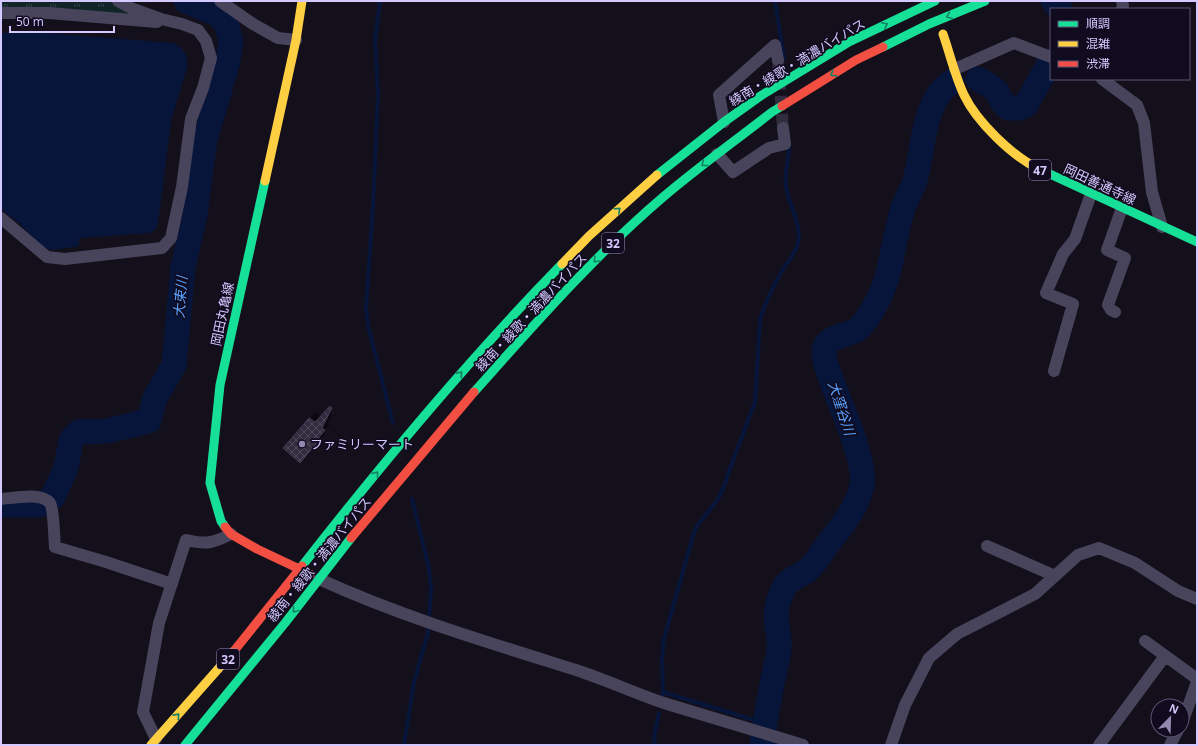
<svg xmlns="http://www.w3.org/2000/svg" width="1198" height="746" font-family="'Open Sans','Noto Sans JP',sans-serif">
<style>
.grass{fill:url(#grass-tufts)}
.water{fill:#07153b}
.shadow{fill:#0007}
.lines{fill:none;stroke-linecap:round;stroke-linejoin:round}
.stream{stroke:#07153b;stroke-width:4}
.river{stroke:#07153b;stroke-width:25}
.building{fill:url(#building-cross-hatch);stroke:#403950}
.street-tunnel{stroke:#302c3d;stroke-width:12;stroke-dasharray:12 6;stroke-linecap:butt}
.street{stroke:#48445c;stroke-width:12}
.fast{stroke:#16e098;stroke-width:9}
.slow{stroke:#ffcf43;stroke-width:9}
.jam{stroke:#f24e42;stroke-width:9}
.oneway{stroke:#148062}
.poi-dot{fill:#9189af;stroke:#110b20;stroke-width:1.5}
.labels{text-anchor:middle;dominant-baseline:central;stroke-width:3.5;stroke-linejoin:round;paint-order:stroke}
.shield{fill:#110b20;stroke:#9a91bc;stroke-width:1}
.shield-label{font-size:12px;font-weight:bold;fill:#d5caff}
.street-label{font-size:13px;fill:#d5caff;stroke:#110b20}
.poi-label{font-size:13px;fill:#d5caff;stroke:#110b20;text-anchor:start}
.water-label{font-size:14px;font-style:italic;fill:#58a3ff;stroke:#110b20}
</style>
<defs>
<pattern id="grass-tufts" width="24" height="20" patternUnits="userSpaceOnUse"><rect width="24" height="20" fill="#0f2528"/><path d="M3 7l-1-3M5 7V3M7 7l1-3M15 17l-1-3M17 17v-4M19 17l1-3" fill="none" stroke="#314348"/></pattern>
<pattern id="building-cross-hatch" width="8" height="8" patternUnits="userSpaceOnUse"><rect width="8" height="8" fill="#312c3e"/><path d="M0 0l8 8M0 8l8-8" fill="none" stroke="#4e495b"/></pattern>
</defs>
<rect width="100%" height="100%" fill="#13101b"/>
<path class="grass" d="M 1,1 L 108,1 L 147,18 L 1,10 Z"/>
<path class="water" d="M 32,32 L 174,43 C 184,49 188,55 187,67 L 171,121 L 158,223 L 156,229 L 150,233 L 79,238 L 79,246 L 53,250 L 42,247 L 20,224 L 1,209 L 1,33 Z"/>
<path class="shadow" d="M 316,412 L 322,417 L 327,412 L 331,412 L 331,417 L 328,422 L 330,424 L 323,432 L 325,434 L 306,456 L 284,448 Z"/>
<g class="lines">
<path class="stream" d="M 380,1 L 375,40 L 378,94 L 373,206 L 366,308 L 368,326 L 393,423
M 775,1 L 784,59
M 663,692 L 764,723
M 662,696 L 663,692 L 662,658 L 664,639 L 694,532 C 699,521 708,513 715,503 C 722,494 726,482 729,471 L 755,402 L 760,320 C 764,303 774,285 783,269 C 788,261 796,253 798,243 C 802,223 788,204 786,186 C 784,171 790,157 789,143
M 404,745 L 414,682 L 428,633 L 431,588 L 429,568 L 412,499
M 655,745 L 654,736 L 659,713"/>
<path class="river" d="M 1053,1 L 1060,9
M 978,79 C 984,83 992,86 997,92 C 1001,99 1001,103 1008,108 L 1020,108 L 1026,105 L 1051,60
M 1,505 L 38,505 L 42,504 L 53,497 L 55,492 L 66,468 L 71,440 L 79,432 L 106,431 L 149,421 L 155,398 L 174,365 L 183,267 L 195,215 L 205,140 L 228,61 L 231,42 L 227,26 L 219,15 L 186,1
M 762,745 C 764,723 769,701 773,679 C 775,669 778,659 779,649 C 780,642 778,634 777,627 C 775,614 778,599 784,587 C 790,578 800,576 808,570 C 814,565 819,556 824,549 C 839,529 857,510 862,485 C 866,462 841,406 832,382 C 829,373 824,362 824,353 C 824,334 848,337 858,329 C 869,320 885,288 888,274 C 893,253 896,232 902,211 C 905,201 912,191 915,180 C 924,150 922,100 952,82"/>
</g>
<path class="building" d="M 330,406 L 332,408 L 322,428 L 325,430 L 318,439 L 319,440 L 300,463 L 283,448 L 309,418 L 315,422 Z"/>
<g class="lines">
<path class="street-tunnel" d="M 778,60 L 783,128"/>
<path class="street" d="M 220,1 L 253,24 L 278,38 L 296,40
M 1122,9 L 1123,6 L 1122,1
M 1,13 L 49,13 L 157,22
M 955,69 L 1014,43 L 1051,57
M 1102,79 L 1137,105 L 1144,123 L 1152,192 L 1162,227
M 724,122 L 719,95 L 775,45 L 778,60
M 717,154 L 733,172 L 769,148 L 785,144 L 783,128
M 1,218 L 47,257 L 65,259 L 162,248 L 171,238 L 182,187 L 191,119 L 203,88 L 211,58 L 206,41 L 198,30 L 182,24 L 161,19 L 133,9 L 118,1
M 1115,312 L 1111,310 L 1108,305 L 1125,258 L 1107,250 L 1122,208
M 1054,371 L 1073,304 L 1046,293 L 1063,254 L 1075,239 L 1091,194
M 1,499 C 14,498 41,492 50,503 C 54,509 54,538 55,547 L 106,562 L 172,584
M 987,546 L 1055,576
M 319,579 C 402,617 490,643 576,670 C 607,680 636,694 667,704 C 712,718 758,731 803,745
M 1145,641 L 1197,679
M 1182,723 L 1197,682
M 156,739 L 143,712 L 159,623 L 186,540 C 207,545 213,543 231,534
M 891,745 L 905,705 L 929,658 L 957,634 L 1035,594 L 1078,555 L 1099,548 L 1135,563 L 1178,591 L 1197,599
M 1099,745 L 1165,656
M 1170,745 L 1178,730"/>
<path class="fast" d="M 883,47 L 929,24 L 985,1
M 1039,169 L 1197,242
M 657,175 L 724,122 L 762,95 L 849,42 L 935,1
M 474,392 C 534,325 594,256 662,198 C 697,168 735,141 772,112 L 782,106
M 225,527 L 221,521 L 210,483 L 220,385 L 265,181
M 302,566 C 384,461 469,359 562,264
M 185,745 L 285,623 L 351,538"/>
<path class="slow" d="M 943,34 C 950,54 955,76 964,95 C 977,122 1012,156 1039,169
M 265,181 L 296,40 L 302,1
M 562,264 L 589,236 L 657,175
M 151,745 L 234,651"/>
<path class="jam" d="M 782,106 L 856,60 L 883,47
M 225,527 L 231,534 L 257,549 L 310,574
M 351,538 L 474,392
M 234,651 L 302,566"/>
</g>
<defs><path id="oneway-chevron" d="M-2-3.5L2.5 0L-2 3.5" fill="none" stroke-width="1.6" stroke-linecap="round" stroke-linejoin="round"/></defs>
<g class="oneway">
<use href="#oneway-chevron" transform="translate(949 16) rotate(158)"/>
<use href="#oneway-chevron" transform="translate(885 25) rotate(-26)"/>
<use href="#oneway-chevron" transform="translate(833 74) rotate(148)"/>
<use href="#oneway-chevron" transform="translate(704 164) rotate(141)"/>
<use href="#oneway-chevron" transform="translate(618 210) rotate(-42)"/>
<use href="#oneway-chevron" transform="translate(596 260) rotate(134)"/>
<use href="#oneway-chevron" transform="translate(460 374) rotate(-48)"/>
<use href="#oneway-chevron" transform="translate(376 474) rotate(-51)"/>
<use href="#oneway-chevron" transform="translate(295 610) rotate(128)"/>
<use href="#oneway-chevron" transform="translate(177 716) rotate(-48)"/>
</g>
<circle class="poi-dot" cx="302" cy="444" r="4"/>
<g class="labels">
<g class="shield">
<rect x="1029" y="160" width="22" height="20" rx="3"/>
<rect x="602" y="233" width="22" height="20" rx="3"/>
<rect x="217" y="649" width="22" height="20" rx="3"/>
</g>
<g class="shield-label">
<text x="1040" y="170">47</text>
<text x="613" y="243">32</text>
<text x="228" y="659">32</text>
</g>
<g class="street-label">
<text transform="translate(797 62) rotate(-31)">綾南・綾歌・満濃バイパス</text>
<text transform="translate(1100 184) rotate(25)">岡田善通寺線</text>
<text transform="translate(531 312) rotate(-47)">綾南・綾歌・満濃バイパス</text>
<text transform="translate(222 314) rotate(-78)">岡田丸亀線</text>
<text transform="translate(319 559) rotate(-51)">綾南・綾歌・満濃バイパス</text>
</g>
<g class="poi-label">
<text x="310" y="444">ファミリーマート</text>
</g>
<g class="water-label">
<text transform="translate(180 297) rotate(-85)">大束川</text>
<text transform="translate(842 408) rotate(72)">大窪谷川</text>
</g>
</g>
<rect width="1198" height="746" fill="none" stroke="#d5caff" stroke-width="4"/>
<rect x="1050" y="8" width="140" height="72" fill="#110b20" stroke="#5f5779"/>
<rect x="1058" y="21" width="20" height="6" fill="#16e098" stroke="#5f5779"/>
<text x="1086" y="28" font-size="12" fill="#d5caff">順調</text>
<rect x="1058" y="41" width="20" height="6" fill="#ffcf43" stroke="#5f5779"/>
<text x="1086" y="48" font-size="12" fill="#d5caff">混雑</text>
<rect x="1058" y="61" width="20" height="6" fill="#f24e42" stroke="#5f5779"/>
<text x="1086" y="68" font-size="12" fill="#d5caff">渋滞</text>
<g transform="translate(1170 718) rotate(23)"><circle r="19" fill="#110b20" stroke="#5f5779"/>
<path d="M0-3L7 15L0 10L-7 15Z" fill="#9189af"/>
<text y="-6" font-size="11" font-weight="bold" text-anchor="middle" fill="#d5caff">N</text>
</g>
<path d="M10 26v6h104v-6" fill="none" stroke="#d5caff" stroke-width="2"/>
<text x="16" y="26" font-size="12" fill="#d5caff" stroke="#110b20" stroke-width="3" paint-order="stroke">50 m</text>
</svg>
